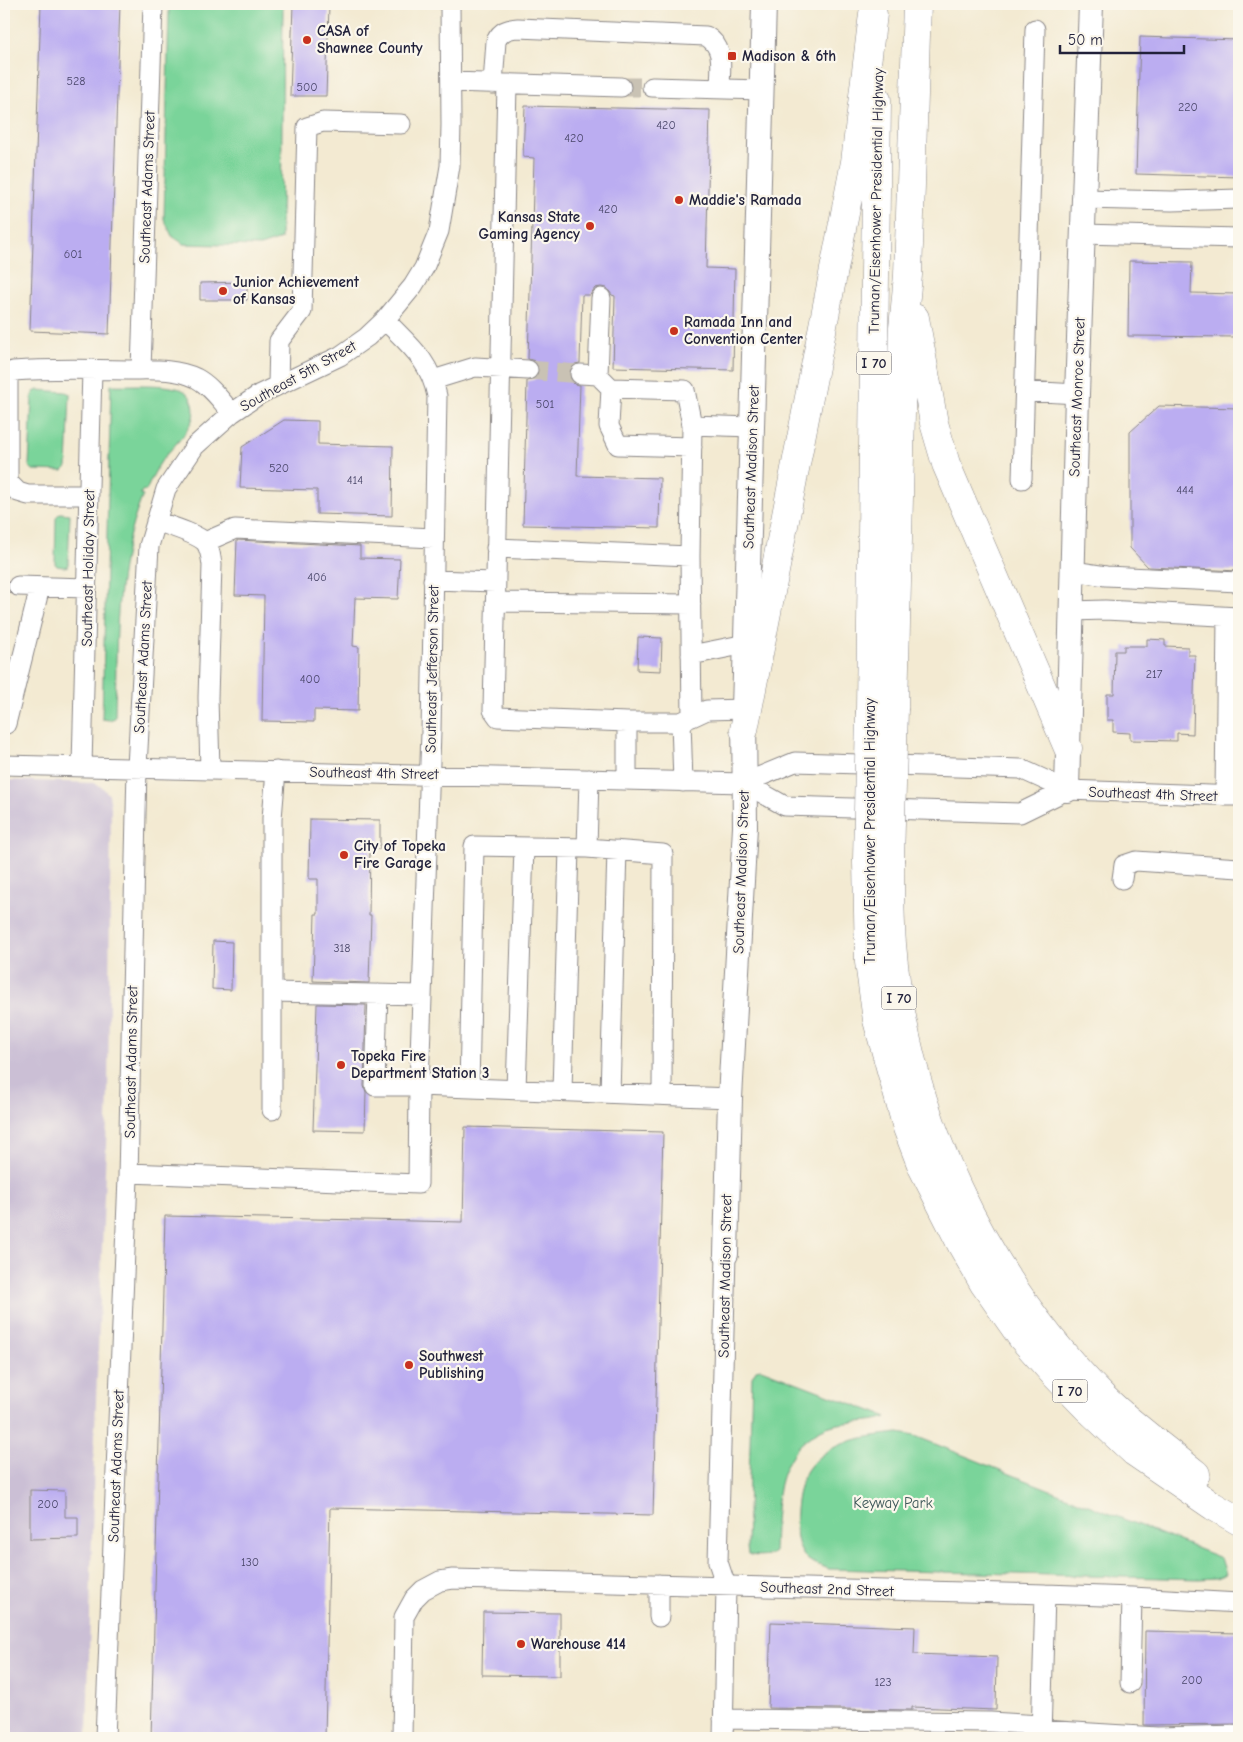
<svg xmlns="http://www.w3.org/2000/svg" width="1243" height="1742" font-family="'Comic Neue',sans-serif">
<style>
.industrial{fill:#cbbfd5}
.green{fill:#7ad49a;stroke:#4e7b6a}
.building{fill:#bbadf1}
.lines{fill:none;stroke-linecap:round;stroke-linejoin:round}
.minor-tunnel{stroke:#c9c2b4;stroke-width:19;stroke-dasharray:19 9;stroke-linecap:butt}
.minor-casing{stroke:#8a8686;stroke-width:21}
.major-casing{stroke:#8a8686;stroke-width:26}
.highway-casing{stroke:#8a8686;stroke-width:29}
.minor{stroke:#fff;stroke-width:19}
.major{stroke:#fff;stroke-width:24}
.highway{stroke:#fff;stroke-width:28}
.highway-bridge-casing{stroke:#8a8686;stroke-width:29;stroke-linecap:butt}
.highway-bridge{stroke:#fff;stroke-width:28}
.poi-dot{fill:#c8321e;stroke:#fbf7ec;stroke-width:2}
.labels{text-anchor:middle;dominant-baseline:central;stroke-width:4.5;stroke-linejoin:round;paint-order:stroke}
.number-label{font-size:12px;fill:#484568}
.shield{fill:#fbf7ec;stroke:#636270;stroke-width:1}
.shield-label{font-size:14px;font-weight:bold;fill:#22223b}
.poi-label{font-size:15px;font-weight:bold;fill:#22223b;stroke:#fbf7ec;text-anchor:start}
.street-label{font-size:15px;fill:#22223b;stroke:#fbf7ec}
.park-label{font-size:15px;fill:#3c5758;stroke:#fbf7ec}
</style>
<rect width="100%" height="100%" fill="#fbf7ec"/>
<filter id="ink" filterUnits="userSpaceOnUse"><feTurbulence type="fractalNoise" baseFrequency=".02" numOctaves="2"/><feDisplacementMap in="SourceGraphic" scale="10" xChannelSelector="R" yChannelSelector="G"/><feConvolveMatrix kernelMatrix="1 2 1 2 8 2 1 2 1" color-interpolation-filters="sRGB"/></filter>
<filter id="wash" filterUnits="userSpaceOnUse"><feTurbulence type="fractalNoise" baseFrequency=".0096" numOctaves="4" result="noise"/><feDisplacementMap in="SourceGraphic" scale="20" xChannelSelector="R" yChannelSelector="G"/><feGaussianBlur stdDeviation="1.12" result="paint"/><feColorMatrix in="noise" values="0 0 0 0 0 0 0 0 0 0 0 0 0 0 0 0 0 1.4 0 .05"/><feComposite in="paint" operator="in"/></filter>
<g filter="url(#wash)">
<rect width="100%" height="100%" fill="#f3ead2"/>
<path class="industrial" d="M 4,780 L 94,783 L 103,788 L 109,795 L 111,807 L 108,1094 L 94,1453 L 87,1738 L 4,1738 Z"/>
<path class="green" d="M 172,4 L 283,4 L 281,239 L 260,246 L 184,244 L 172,236 L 164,219 L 169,9 Z
M 111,385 C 132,386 155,383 176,388 C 182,389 188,392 191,399 C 203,422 175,443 162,460 C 155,470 151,480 146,491 L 143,490 L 140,494 L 143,495 C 113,568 117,641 115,718 L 109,720 L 102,719 Z
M 38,390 L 66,392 L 70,394 L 67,467 L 63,471 L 33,470 L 29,466 L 32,397 L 34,392 Z
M 60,513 L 70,514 L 68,566 L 64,567 L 57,566 L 55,564 L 56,520 L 56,517 Z
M 761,1369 L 887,1417 C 869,1424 846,1420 827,1427 C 773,1450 776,1504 774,1553 C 767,1556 755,1557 748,1554 L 747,1546 L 752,1377 L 756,1370 Z
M 899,1433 L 915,1436 L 1221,1558 L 1226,1574 L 1216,1578 L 1199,1579 L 829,1569 C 822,1566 810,1563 805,1557 C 790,1541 795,1489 806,1472 C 809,1467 814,1461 819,1457 C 842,1439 870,1436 899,1433 Z"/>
<g id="blocks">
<path class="building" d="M 41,4 L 120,4 L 109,334 L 30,331 Z
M 293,4 L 329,5 L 326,96 L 290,96 Z
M 1140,37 L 1239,40 L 1239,177 L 1136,174 Z
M 525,106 L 710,110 L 706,268 L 735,269 L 733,370 L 613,367 L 615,296 L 612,295 L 607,288 L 601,287 L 595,288 L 590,295 L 582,295 L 580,363 L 575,364 L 571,367 L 569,373 L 570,379 L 574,384 L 580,385 L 577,476 L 660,478 L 659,528 L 523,525 L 527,381 L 533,380 L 537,377 L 539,370 L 538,365 L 535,361 L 528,359 L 534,158 L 523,157 Z
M 1129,261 L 1192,262 L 1191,293 L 1239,294 L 1239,337 L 1128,336 Z
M 247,282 L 247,300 L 200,300 L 200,283 Z
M 1159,406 L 1239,408 L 1239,571 L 1148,567 L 1130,548 L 1130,432 Z
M 284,420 L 318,421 L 318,444 L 393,446 L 392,516 L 317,514 L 317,490 L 240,488 L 242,447 Z
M 237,540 L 360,546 L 360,558 L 400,559 L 398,599 L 355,598 L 353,646 L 359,647 L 358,711 L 314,710 L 314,722 L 262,721 L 264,596 L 235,595 Z
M 638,637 L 662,638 L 661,671 L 637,670 Z
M 1147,639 L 1165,640 L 1165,646 L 1188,647 L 1188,655 L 1195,655 L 1193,734 L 1177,733 L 1177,741 L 1130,740 L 1130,733 L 1113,732 L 1113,720 L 1107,720 L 1107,694 L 1114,694 L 1115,651 L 1124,651 L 1124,646 L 1147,646 Z
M 310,819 L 380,820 L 380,849 L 370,849 L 369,915 L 371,915 L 369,983 L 313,981 L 315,914 L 318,914 L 318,879 L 309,879 Z
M 213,941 L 232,942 L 231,990 L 212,989 Z
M 317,1004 L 366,1005 L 364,1086 L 366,1092 L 365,1131 L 313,1130 Z
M 465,1127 L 663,1132 L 653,1515 L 330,1508 L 325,1738 L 151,1738 L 165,1216 L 463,1222 Z
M 30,1490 L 65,1491 L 65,1517 L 78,1517 L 78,1538 L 30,1539 Z
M 483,1612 L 560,1613 L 560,1676 L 482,1675 Z
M 771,1622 L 915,1627 L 914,1654 L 997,1657 L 996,1710 L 912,1707 L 912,1710 L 768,1708 Z
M 1145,1631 L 1239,1633 L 1239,1724 L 1144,1725 Z"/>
</g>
</g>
<g filter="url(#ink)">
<use href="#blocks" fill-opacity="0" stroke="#8a8686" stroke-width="1"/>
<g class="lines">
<path class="minor-tunnel" d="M 621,87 L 652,87
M 528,370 L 580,374"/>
<g class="minor-casing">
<path id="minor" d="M 451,82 L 621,87
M 493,84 L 496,41 C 501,31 507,29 518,28 L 706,36 C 726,48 720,68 720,89
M 507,84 L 493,710 L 498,717 L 627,722 L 681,722 L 707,710 L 744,709
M 652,87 L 762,90
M 1083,199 L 1172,201 L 1239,199
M 1082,234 L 1239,238
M 141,370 L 153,4
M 580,374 L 598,375 L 611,388 L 685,390 L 692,425
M 598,375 L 601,298
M 433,380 L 475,367 L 528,370
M 278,385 L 279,341 L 302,311 L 307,127 L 323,122 L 401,124
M 611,388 L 609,426 L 618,445 L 692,447
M 1025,391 L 1077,394
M 1022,479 L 1035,29
M 89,495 L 28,495 L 18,492 L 8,482 L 8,377 L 13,371 C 51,368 90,369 128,370 C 151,370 175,368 196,378 C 211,386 221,401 232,413
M 156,521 C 167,525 197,534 205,542 C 210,548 211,557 212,565 L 208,698 L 210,769
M 205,542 L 235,529 L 434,538
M 496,548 L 690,556
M 1073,571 L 1106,576 L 1239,582
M 433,580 L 495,582
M 18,586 L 87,588
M 495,602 L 691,604
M 1071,611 L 1105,610 L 1239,617
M 691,655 L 746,644
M 692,717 L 690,556 L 692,425 L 752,427
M 627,722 L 627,780
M 681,722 L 683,782
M 6,724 L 40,587
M 4,765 L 744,783 L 795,762 L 1021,769 L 1067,790 L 1239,796
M 82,766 L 92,369
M 589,779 L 587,848 L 663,854 L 662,1095
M 744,783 L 785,806 L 1020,813 L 1067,790
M 1225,796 L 1227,617
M 1122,879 L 1124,865 L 1136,861 L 1239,868
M 272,992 L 422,995
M 378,994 L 375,1086 L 419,1086 L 730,1098
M 469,1088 L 474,846 L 587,848
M 516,1090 L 524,847
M 562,1091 L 569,848
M 610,1093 L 617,850
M 272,1110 L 272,818 L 276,771
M 128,1173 L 418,1184 L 419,1086 L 431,732 L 437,396 C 430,360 409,345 385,320
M 659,1617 L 659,1584
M 1130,1683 L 1132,1597
M 723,1719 L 990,1722 L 1042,1725
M 1042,1730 L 1157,1737 L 1239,1735
M 1041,1737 L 1045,1594
M 105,1738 L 128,1178 L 137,767 L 149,546 L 166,489 L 195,446 L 232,413 L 260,394 L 340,356 L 367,337 L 385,320 L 413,286 L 424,268 L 439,231 L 450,166 L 451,125 L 450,4
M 402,1738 L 404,1617 L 414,1599 L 423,1590 L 440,1581 L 453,1579 L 1045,1594 L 1132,1597 L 1239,1603
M 723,1738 L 726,1586 L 718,1562 L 726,1254"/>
</g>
<g class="major-casing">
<path id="major" d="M 1067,790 L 1077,394 L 1091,4
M 726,1254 L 730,1098 L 745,827 L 744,709 L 764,4"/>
</g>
<g class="highway-casing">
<path id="highway" d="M 915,318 L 934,423 L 946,464 L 1068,748
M 894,708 L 903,328 L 908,275 L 917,4
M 870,711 L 877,100
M 744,730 L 855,162 L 873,14
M 867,861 L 869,962 L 877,1020 L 907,1128 L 922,1167 L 961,1244 L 984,1284 L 1022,1338 L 1053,1373 L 1087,1408 L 1134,1452 L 1213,1506 L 1239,1521
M 890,861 C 890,889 890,917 892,944 C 906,1113 984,1277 1103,1397 C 1132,1425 1165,1449 1196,1474"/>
</g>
<use href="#minor" class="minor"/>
<use href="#major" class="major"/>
<use href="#highway" class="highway"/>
<g class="highway-bridge-casing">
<path id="highway-bridge" d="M 867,861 L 870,711
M 890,861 L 894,708"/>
</g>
<use href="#highway-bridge" class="highway-bridge"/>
</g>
</g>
<g class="poi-dot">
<circle cx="307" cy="40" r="5"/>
<rect x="727" y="51" width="10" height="10" rx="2.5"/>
<circle cx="679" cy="200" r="5"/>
<circle cx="590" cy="226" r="5"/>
<circle cx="223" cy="291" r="5"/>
<circle cx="674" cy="331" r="5"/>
<circle cx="344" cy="855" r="5"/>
<circle cx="341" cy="1065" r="5"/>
<circle cx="409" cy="1365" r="5"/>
<circle cx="521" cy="1644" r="5"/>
</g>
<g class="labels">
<g class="number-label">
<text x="76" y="81">528</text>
<text x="307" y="87">500</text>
<text x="1188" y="107">220</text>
<text x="666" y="125">420</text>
<text x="574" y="138">420</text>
<text x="608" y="209">420</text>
<text x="73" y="254">601</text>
<text x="545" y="404">501</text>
<text x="279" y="468">520</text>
<text x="355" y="480">414</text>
<text x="1185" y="490">444</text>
<text x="317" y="577">406</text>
<text x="1154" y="674">217</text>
<text x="310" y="679">400</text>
<text x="342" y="948">318</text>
<text x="48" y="1504">200</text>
<text x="250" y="1562">130</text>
<text x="1192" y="1680">200</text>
<text x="883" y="1682">123</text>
</g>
<g class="shield">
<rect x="856.5" y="351.5" width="35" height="23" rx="4"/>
<rect x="881.5" y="986.5" width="35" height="23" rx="4"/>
<rect x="1052.5" y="1379.5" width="35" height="23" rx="4"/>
</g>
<g class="shield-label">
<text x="874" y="363">I 70</text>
<text x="899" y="998">I 70</text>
<text x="1070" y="1391">I 70</text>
</g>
<g class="poi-label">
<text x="317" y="31">CASA of<tspan x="317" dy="17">Shawnee County</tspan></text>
<text x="742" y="56">Madison &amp; 6th</text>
<text x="689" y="200">Maddie's Ramada</text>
<text x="580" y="217" text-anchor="end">Kansas State<tspan x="580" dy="17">Gaming Agency</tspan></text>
<text x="233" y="282">Junior Achievement<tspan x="233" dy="17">of Kansas</tspan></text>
<text x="684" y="322">Ramada Inn and<tspan x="684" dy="17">Convention Center</tspan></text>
<text x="354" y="846">City of Topeka<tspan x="354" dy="17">Fire Garage</tspan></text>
<text x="351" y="1056">Topeka Fire<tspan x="351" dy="17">Department Station 3</tspan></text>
<text x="419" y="1356">Southwest<tspan x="419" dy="17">Publishing</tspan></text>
<text x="531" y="1644">Warehouse 414</text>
</g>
<g class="street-label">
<text transform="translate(147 187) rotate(-88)">Southeast Adams Street</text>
<text transform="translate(876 201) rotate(-89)">Truman/Eisenhower Presidential Highway</text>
<text transform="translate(298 376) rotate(-29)">Southeast 5th Street</text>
<text transform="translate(1077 397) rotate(-88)">Southeast Monroe Street</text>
<text transform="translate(751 467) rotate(-88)">Southeast Madison Street</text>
<text transform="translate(88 568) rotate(-89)">Southeast Holiday Street</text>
<text transform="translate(143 657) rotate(-87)">Southeast Adams Street</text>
<text transform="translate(432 669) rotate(-89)">Southeast Jefferson Street</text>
<text transform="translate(374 773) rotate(1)">Southeast 4th Street</text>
<text transform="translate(1153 794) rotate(2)">Southeast 4th Street</text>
<text transform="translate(870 831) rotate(-90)">Truman/Eisenhower Presidential Highway</text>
<text transform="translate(741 872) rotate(-88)">Southeast Madison Street</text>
<text transform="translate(131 1062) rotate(-89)">Southeast Adams Street</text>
<text transform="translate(725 1276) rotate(-89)">Southeast Madison Street</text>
<text transform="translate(116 1466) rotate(-88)">Southeast Adams Street</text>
<text transform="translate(827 1589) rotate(2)">Southeast 2nd Street</text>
</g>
<g class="park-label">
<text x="893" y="1503">Keyway Park</text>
</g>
</g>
<rect width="1243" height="1742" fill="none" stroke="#fbf7ec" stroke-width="20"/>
<path d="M1060 45v8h124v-8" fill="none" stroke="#22223b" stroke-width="2.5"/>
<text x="1068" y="45" font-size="15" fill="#22223b" stroke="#fbf7ec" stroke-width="4" paint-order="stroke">50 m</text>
</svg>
